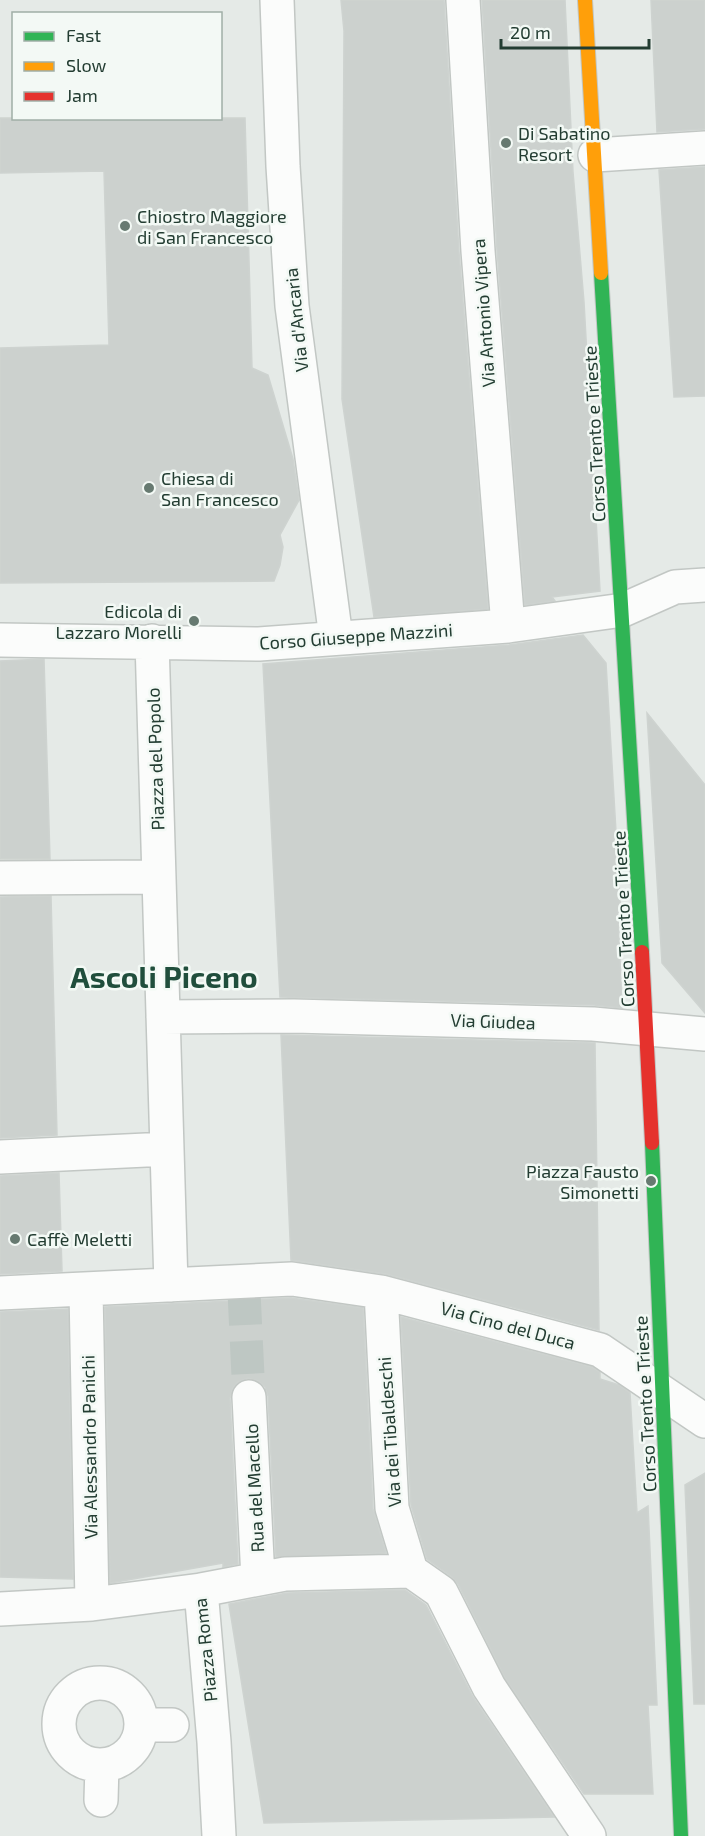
<svg xmlns="http://www.w3.org/2000/svg" width="705" height="1836" font-family="'Exo 2',sans-serif">
<style>
.building{fill:#ccd1ce;stroke:#ced3d0;stroke-width:1.5}
.lines{fill:none;stroke-linecap:round;stroke-linejoin:round}
.street-tunnel{stroke:#bec7c3;stroke-width:33;stroke-dasharray:33 16;stroke-linecap:butt}
.street-casing{stroke:#c2c7c4;stroke-width:36}
.fast-casing{stroke:#c1c7c4;stroke-width:16}
.slow-casing{stroke:#c1c7c4;stroke-width:16}
.jam-casing{stroke:#c1c7c4;stroke-width:16}
.street{stroke:#fbfcfb;stroke-width:33}
.fast{stroke:#30b455;stroke-width:14}
.slow{stroke:#ff9f0a;stroke-width:14}
.jam{stroke:#e5322d;stroke-width:14}
.poi-dot{fill:#677a71;stroke:#f3f9f5;stroke-width:2}
.labels{text-anchor:middle;dominant-baseline:central;stroke-width:5;stroke-linejoin:round;paint-order:stroke}
.poi-label{font-size:18px;fill:#233d32;stroke:#f3f9f5;text-anchor:start}
.street-label{font-size:18px;fill:#233d32;stroke:#f3f9f5}
.town-label{font-size:30px;font-weight:bold;fill:#204e3c;stroke:#f3f9f5}
</style>
<rect width="100%" height="100%" fill="#e5eae7"/>
<path class="building" d="M 341,0 L 444,0 L 459,252 L 488,609 L 374,617 L 342,399 L 344,31 Z
M 482,0 L 565,0 L 573,172 L 584,302 L 600,591 L 552,597 L 555,601 L 525,605 L 497,250 Z
M 651,0 L 705,0 L 705,129 L 657,132 Z
M 0,118 L 245,118 L 252,368 L 268,375 L 293,459 L 299,500 L 280,535 L 283,547 L 280,565 L 274,581 L 0,583 L 0,348 L 109,345 L 104,171 L 0,173 Z
M 705,167 L 705,396 L 674,397 L 659,170 Z
M 583,635 L 606,663 L 621,916 L 618,912 L 622,1008 L 594,1005 L 280,997 L 263,664 L 509,645 Z
M 44,659 L 50,859 L 0,859 L 0,661 Z
M 647,713 L 705,785 L 705,1013 L 662,963 Z
M 51,896 L 57,1135 L 0,1138 L 0,897 Z
M 281,1035 L 595,1043 L 599,1330 L 386,1274 L 291,1260 Z
M 59,1173 L 62,1271 L 0,1274 L 0,1176 Z
M 291,1298 L 363,1308 L 373,1509 L 386,1553 L 276,1557 L 268,1396 L 265,1387 L 258,1381 L 248,1378 L 238,1382 L 233,1388 L 230,1398 L 238,1564 L 223,1567 L 223,1563 L 110,1583 L 105,1307 Z
M 68,1309 L 73,1579 L 0,1577 L 0,1312 Z
M 401,1317 L 592,1367 L 600,1372 L 600,1379 L 619,1385 L 630,1393 L 637,1513 L 648,1506 L 657,1705 L 648,1705 L 653,1794 L 584,1794 L 505,1678 L 458,1584 L 452,1577 L 427,1559 L 411,1505 Z
M 705,1473 L 705,1704 L 694,1704 L 685,1485 Z
M 405,1590 L 426,1605 L 473,1697 L 554,1817 L 264,1823 L 229,1604 L 287,1593 Z"/>
<g class="lines">
<path class="street-tunnel" d="M 244,1292 L 249,1397"/>
<g class="street-casing">
<path id="street" d="M 277,0 L 283,166 L 292,306 L 336,638
M 463,0 L 478,251 L 508,626
M 595,155 L 705,148
M 0,640 L 259,644 L 508,626 L 623,610 L 675,587 L 705,585
M 152,641 L 171,1285
M 0,878 L 159,877
M 163,1017 L 294,1016 L 593,1024 L 705,1034
M 0,1157 L 167,1149
M 86,1290 L 92,1604
M 381,1292 L 392,1508 L 411,1571 L 441,1592 L 489,1687 L 589,1836
M 0,1293 L 292,1279 L 381,1292 L 600,1350 L 705,1421
M 249,1397 L 258,1579
M 201,1590 L 285,1574 L 411,1571
M 0,1609 L 92,1604 L 201,1590 L 214,1742 L 219,1836
M59 1724a41 41 0 1 1 82 0a41 41 0 1 1-82 0Z
M 142,1725 L 172,1725
M 101,1800 L 102,1765"/>
</g>
<g class="fast-casing">
<path id="fast" d="M 601,273 L 642,952
M 652,1143 L 681,1836"/>
</g>
<g class="slow-casing">
<path id="slow" d="M 585,0 L 601,273"/>
</g>
<g class="jam-casing">
<path id="jam" d="M 642,952 L 652,1143"/>
</g>
<use href="#street" class="street"/>
<use href="#fast" class="fast"/>
<use href="#slow" class="slow"/>
<use href="#jam" class="jam"/>
</g>
<g class="poi-dot">
<circle cx="506" cy="143" r="6"/>
<circle cx="125" cy="226" r="6"/>
<circle cx="149" cy="488" r="6"/>
<circle cx="194" cy="621" r="6"/>
<circle cx="651" cy="1181" r="6"/>
<circle cx="15" cy="1239" r="6"/>
</g>
<g class="labels">
<g class="poi-label">
<text x="518" y="133">Di Sabatino<tspan x="518" dy="21">Resort</tspan></text>
<text x="137" y="216">Chiostro Maggiore<tspan x="137" dy="21">di San Francesco</tspan></text>
<text x="161" y="478">Chiesa di<tspan x="161" dy="21">San Francesco</tspan></text>
<text x="182" y="611" text-anchor="end">Edicola di<tspan x="182" dy="21">Lazzaro Morelli</tspan></text>
<text x="639" y="1171" text-anchor="end">Piazza Fausto<tspan x="639" dy="21">Simonetti</tspan></text>
<text x="27" y="1239">Caffè Meletti</text>
</g>
<g class="street-label">
<text transform="translate(483 313) rotate(-94)">Via Antonio Vipera</text>
<text transform="translate(296 320) rotate(-96)">Via d'Ancaria</text>
<text transform="translate(594 434) rotate(-93)">Corso Trento e Trieste</text>
<text transform="translate(356 636) rotate(-4)">Corso Giuseppe Mazzini</text>
<text transform="translate(155 759) rotate(-92)">Piazza del Popolo</text>
<text transform="translate(623 919) rotate(-93)">Corso Trento e Trieste</text>
<text transform="translate(493 1021) rotate(2)">Via Giudea</text>
<text transform="translate(508 1325) rotate(15)">Via Cino del Duca</text>
<text transform="translate(645 1404) rotate(-93)">Corso Trento e Trieste</text>
<text transform="translate(389 1432) rotate(-94)">Via dei Tibaldeschi</text>
<text transform="translate(89 1447) rotate(-91)">Via Alessandro Panichi</text>
<text transform="translate(254 1488) rotate(-93)">Rua del Macello</text>
<text transform="translate(205 1650) rotate(-96)">Piazza Roma</text>
</g>
<g class="town-label">
<text x="164" y="976">Ascoli Piceno</text>
</g>
</g>
<rect x="12" y="12" width="210" height="108" fill="#f3f9f5" stroke="#a0aea7" stroke-width="1.5"/>
<rect x="24" y="32" width="30" height="9" fill="#30b455" stroke="#a0aea7" stroke-width="1.5"/>
<text x="66" y="42" font-size="18" fill="#233d32">Fast</text>
<rect x="24" y="62" width="30" height="9" fill="#ff9f0a" stroke="#a0aea7" stroke-width="1.5"/>
<text x="66" y="72" font-size="18" fill="#233d32">Slow</text>
<rect x="24" y="92" width="30" height="9" fill="#e5322d" stroke="#a0aea7" stroke-width="1.5"/>
<text x="66" y="102" font-size="18" fill="#233d32">Jam</text>
<path d="M501 39v9h148v-9" fill="none" stroke="#233d32" stroke-width="3"/>
<text x="510" y="39" font-size="18" fill="#233d32" stroke="#f3f9f5" stroke-width="4.5" paint-order="stroke">20 m</text>
</svg>
